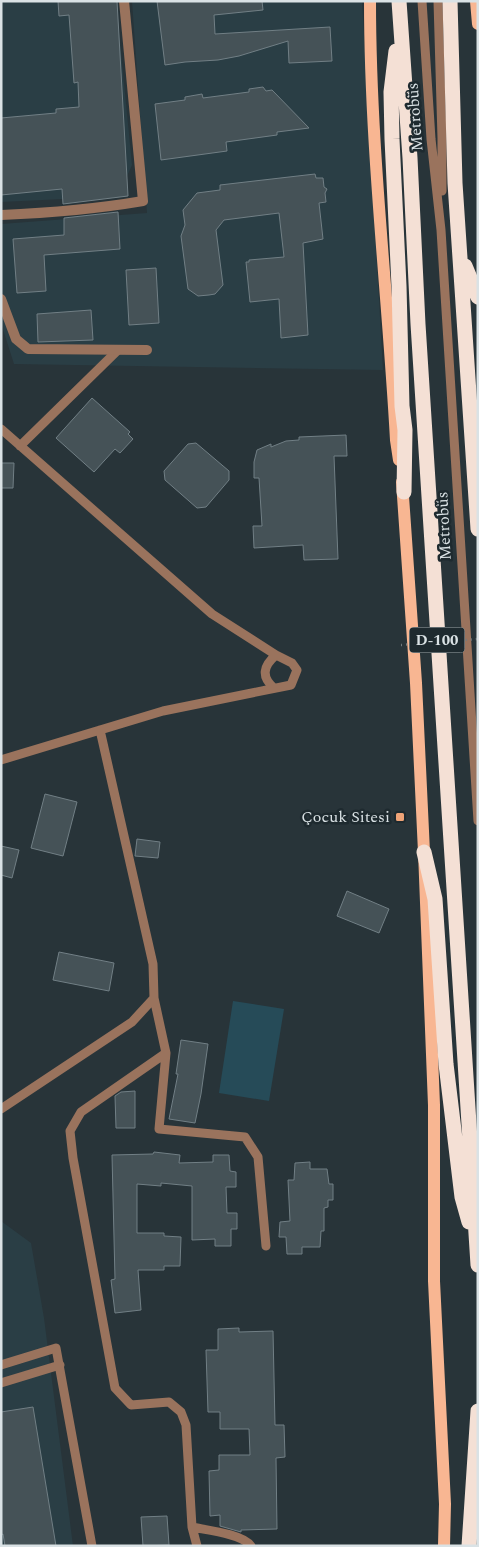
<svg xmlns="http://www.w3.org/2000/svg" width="479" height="1547" font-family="Spectral,serif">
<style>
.built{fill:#2a3e45}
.green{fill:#264b58}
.building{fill:#455257;stroke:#717f85}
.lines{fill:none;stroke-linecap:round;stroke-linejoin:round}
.lane{stroke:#9a735d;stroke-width:9}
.street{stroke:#9a735d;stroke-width:10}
.primary{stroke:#f8b692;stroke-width:12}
.highway{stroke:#f4e0d5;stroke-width:15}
.path-bridge{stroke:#717b7f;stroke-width:2.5;stroke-dasharray:1 4;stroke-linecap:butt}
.poi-dot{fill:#efa377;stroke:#1e2a2f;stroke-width:2}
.labels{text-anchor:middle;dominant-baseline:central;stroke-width:5;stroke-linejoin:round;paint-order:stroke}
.shield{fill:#1e2a2f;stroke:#a2abae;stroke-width:1}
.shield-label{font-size:15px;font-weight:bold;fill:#dae2e5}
.street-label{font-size:16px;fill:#dae2e5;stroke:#1e2a2f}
.poi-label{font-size:16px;fill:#dae2e5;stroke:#1e2a2f;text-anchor:end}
</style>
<rect width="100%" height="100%" fill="#283439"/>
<path class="built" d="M 1,1 L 116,1 L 132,165 L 123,185 L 105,197 L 1,202 Z
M 132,1 L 362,1 L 383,370 L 14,364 L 1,323 L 1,224 L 147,213 Z
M 1,1221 L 31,1243 L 44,1318 L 73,1546 L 1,1546 Z"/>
<path class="green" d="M 233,1001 L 284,1009 L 269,1101 L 219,1093 Z"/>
<path class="building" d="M 58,1 L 117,1 L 128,196 L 63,204 L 62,189 L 1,195 L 1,118 L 56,113 L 56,109 L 79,107 L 78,82 L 74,83 L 69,15 L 59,16 Z
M 157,1 L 262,1 L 263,10 L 214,15 L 215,34 L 330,27 L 332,61 L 289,63 L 288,41 L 239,56 L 218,60 L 185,62 L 165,65 Z
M 263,87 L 266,91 L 272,90 L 309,128 L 277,132 L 277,135 L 226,142 L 227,151 L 161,160 L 155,104 L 185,100 L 185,97 L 202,94 L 203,98 L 249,92 L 249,89 Z
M 315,174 L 316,178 L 323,178 L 324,187 L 327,189 L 325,193 L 326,202 L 319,203 L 323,239 L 303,243 L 308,335 L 281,338 L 279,299 L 250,302 L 246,262 L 249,262 L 249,260 L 284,257 L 279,213 L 224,220 L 216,230 L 223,285 L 215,294 L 209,295 L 198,296 L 188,289 L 181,236 L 185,225 L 183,210 L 197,193 L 220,190 L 220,185 Z
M 118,212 L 120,249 L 44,255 L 46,291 L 17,293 L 13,239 L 64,235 L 64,218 Z
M 156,268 L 159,323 L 129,325 L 126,270 Z
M 91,310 L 93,340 L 38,342 L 37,314 Z
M 92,398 L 130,432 L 128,434 L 133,439 L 120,453 L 115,449 L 94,472 L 56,438 Z
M 346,435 L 347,456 L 334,456 L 338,559 L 304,560 L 303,545 L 254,548 L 253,526 L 262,526 L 259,478 L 254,478 L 254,462 L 257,450 L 271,444 L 271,447 L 286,441 L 299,440 L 299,437 Z
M 196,443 L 229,471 L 229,480 L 206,507 L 197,508 L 165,480 L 164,471 L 188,444 Z
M 1,463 L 14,463 L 13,488 L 1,488 Z
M 45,794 L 77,802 L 63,856 L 31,848 Z
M 137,839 L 160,842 L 158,858 L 135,856 Z
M 1,846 L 19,850 L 12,878 L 1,875 Z
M 347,891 L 389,909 L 379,933 L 337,916 Z
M 59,952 L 114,963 L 109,991 L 53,980 Z
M 181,1040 L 208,1044 L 201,1094 L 195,1123 L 169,1119 L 178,1074 L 176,1074 Z
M 135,1091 L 135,1128 L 116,1128 L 115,1096 L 121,1092 Z
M 154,1152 L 180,1155 L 179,1163 L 213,1162 L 213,1155 L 229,1155 L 230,1171 L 236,1172 L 236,1187 L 226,1187 L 227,1213 L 237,1213 L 237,1229 L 231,1229 L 231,1246 L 215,1246 L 215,1239 L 192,1240 L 192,1186 L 161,1183 L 161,1186 L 137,1184 L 137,1233 L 164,1233 L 164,1236 L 181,1237 L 180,1266 L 164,1266 L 164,1270 L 138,1270 L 141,1310 L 115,1313 L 111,1280 L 115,1279 L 112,1155 L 153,1154 Z
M 310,1162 L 310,1169 L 327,1169 L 329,1184 L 333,1184 L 333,1200 L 328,1200 L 328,1207 L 324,1208 L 324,1231 L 321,1231 L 320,1247 L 302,1247 L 302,1254 L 287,1254 L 286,1237 L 279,1237 L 280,1222 L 290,1221 L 288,1180 L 294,1180 L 295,1163 Z
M 239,1328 L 239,1332 L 273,1331 L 275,1425 L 284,1425 L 285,1457 L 276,1458 L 277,1529 L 241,1530 L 241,1532 L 220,1526 L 220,1515 L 210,1516 L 209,1471 L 219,1470 L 219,1455 L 250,1455 L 249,1429 L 220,1429 L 220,1412 L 208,1412 L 206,1350 L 218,1350 L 218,1329 Z
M 33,1407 L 56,1546 L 5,1546 L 3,1534 L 1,1535 L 1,1412 Z
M 167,1516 L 169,1545 L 143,1546 L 141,1517 Z"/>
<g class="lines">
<path class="lane" d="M 422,1 L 431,139 L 441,230 L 478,821
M 438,1 L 442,138 L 442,191
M 1,429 L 212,614 L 276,655 L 292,663 L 297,670 L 291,685 L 163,711 L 1,760
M 20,446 L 118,350
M 274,688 C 261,677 263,666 276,655
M 154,998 L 166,1053 L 159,1129 L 245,1137 L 258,1157 L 266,1246
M 166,1053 L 81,1112 L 70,1131 L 73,1158 L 115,1388 L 131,1405 L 169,1402 L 181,1412 L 186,1425 L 192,1527 L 197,1546
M 1,1109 L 132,1022 L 154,998 L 153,964 L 100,730
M 1,1365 L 56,1348 L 92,1546
M 1,1383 L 60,1365
M 192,1527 C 206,1530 243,1534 251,1546"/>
<path class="street" d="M 1,215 C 49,213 96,209 143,201 L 124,1
M 1,299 L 16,339 L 28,349 L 147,350"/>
<path class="primary" d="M 370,1 C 370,148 388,294 396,440 L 399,460
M 476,1 L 478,24
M 402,482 L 416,683 L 424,852 L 434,1105 L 434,1281 L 445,1504 L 444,1546"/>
<path class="highway" d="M 399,1 L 410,158 L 418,324 L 478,1265
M 450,1 L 455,183 L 478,529
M 396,51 L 391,92 L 392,139 L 399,286 L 402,406 L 405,430 L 404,492
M 465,266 L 478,297
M 424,852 L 435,899 L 446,1064 L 462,1197 L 469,1222
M 469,1546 L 478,1411"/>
<path class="path-bridge" d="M 401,645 L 478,639"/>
</g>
<rect class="poi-dot" x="395" y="812" width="10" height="10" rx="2.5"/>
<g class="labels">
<rect class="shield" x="409.5" y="627.5" width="55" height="25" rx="4"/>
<g class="shield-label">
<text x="437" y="640">D-100</text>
</g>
<g class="street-label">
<text transform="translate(415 117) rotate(-94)">Metrobüs</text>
<text transform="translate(444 526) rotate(-93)">Metrobüs</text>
</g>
<g class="poi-label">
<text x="390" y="817">Çocuk Sitesi</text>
</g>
</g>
<rect width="479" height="1547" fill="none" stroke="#dae2e5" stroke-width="5"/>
</svg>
